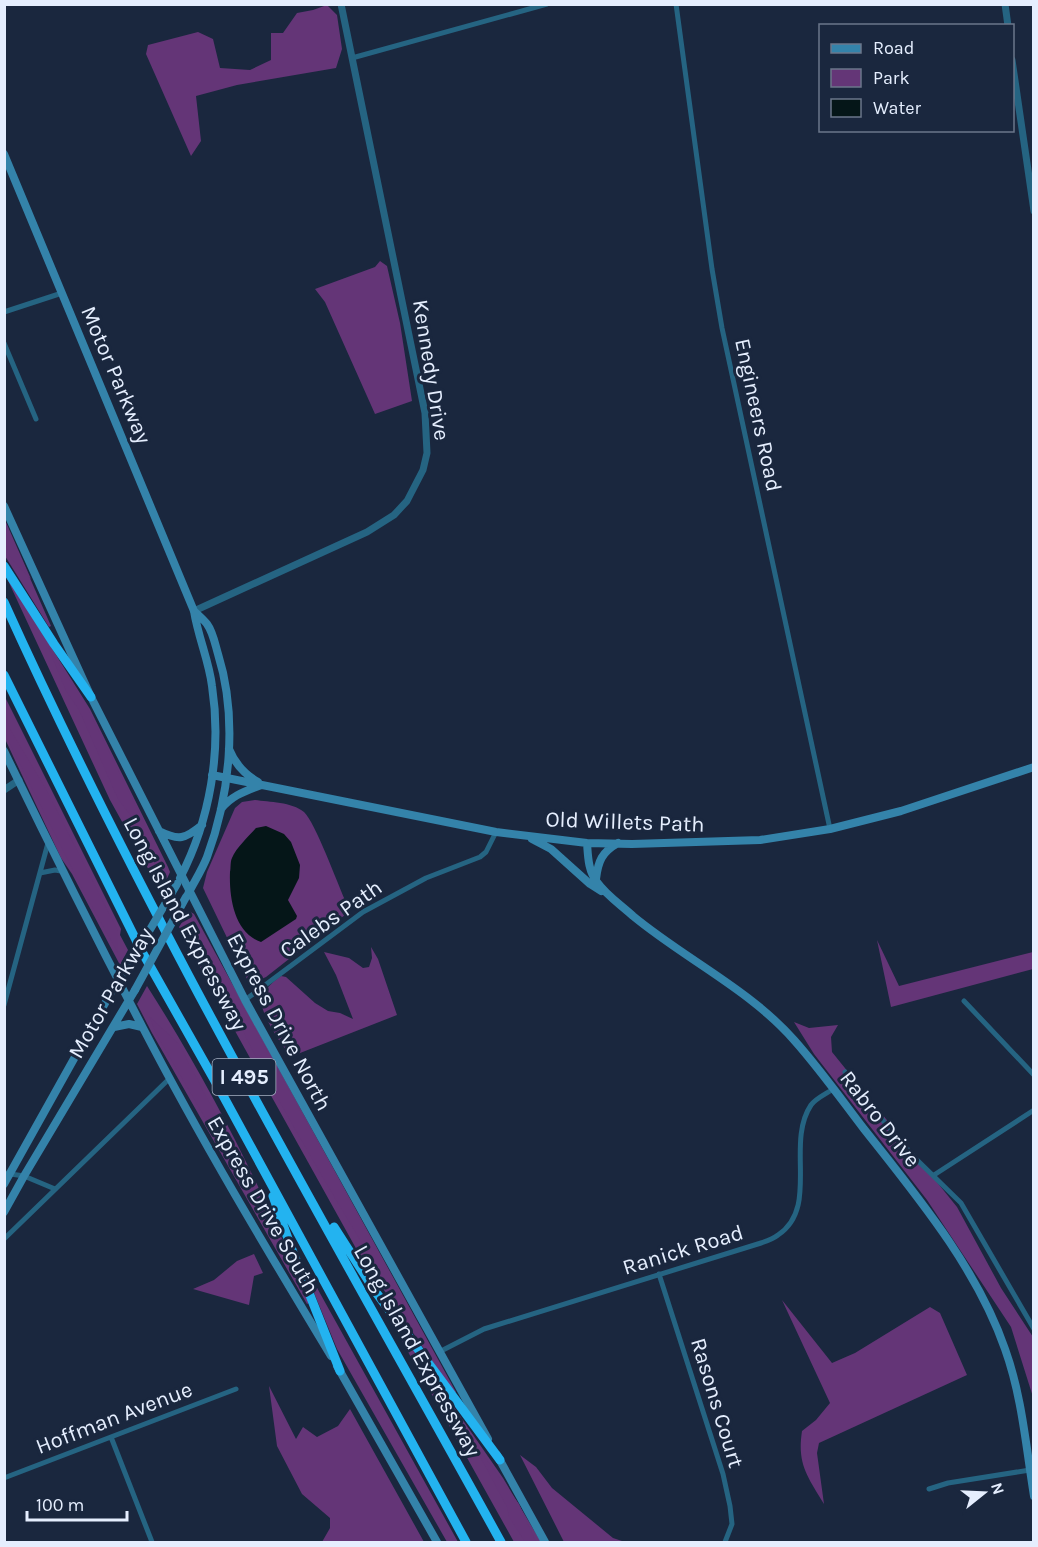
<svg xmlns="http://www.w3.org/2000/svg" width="1038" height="1547" font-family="Karla,sans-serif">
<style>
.green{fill:#643677}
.forest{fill:#643577}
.water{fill:#051618}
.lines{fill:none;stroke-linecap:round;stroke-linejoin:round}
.minor{stroke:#256482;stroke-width:5}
.tertiary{stroke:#256482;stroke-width:7}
.secondary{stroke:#3483aa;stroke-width:8}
.motorway{stroke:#23b3f0;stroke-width:9}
.secondary-bridge{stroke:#3483aa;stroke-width:8}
.labels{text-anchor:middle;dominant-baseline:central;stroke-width:6;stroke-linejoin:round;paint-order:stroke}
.shield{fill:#1a273e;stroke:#a8b2c4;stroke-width:1.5}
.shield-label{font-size:21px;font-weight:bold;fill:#e5eefe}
.street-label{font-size:22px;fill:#e5eefe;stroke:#1a273e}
</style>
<rect width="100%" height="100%" fill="#1a273e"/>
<path class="green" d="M 4,519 L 51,626 L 49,627 L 5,556 Z
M 4,572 L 90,709 L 168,867 L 170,872 L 161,892 L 110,800 Z
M 4,695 L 121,929 L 120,935 L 128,950 L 120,965 L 72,874 L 61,858 L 5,739 Z
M 189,911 L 194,914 L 456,1392 L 454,1393 L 358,1252 L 205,977 L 179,927 Z
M 147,986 C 211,1086 265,1193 309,1303 L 307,1304 L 152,1033 L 137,1004 Z
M 311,1277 L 458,1542 L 447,1542 L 337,1349 L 308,1278 Z
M 390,1315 L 503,1478 L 541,1542 L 514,1542 L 388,1316 Z"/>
<path class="forest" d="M 327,5 L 337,15 L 342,49 L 336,68 L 237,85 L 196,96 L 201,141 L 191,156 L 146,54 L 148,45 L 198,32 L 213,39 L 220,68 L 250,70 L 271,60 L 271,33 L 283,33 L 297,13 L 313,10 Z
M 380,261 L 387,266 L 400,323 L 412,401 L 375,414 L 325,302 L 315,289 L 375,267 Z
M 5,520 L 31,579 C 7,555 4,555 5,520 Z
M 48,647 L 85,703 L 149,832 L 146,836 L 118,799 L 79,710 L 66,691 Z
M 5,714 L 10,729 L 46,789 L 118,931 L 118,953 L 82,889 L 5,734 Z
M 255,800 C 269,802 292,802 304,812 C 315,822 337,882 345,900 L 346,914 L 340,919 L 266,977 L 257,981 L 247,979 L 203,888 L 207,872 L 235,808 L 242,802 Z
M 877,940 L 899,986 L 1033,952 L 1033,969 L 891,1007 Z
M 371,947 L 378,959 L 397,1015 L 295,1055 L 289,1054 C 281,1044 258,1011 262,998 C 264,989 274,981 281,976 L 286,977 L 315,1003 L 328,1011 L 340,1013 L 353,1019 L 336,975 L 324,952 L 349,958 L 363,968 L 369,967 L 372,958 Z
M 215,956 L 367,1232 L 401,1296 L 408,1318 C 359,1240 312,1161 268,1081 C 247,1041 229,1000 208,961 Z
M 149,1016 L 179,1044 L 264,1208 L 271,1231 L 156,1034 Z
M 794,1022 L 809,1028 L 838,1025 L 831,1037 L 832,1052 L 957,1207 L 1001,1288 L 1033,1337 L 1033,1397 L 1011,1327 L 927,1200 L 814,1054 Z
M 254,1254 L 263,1273 L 254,1276 L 249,1305 L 193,1289 L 214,1280 L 237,1261 Z
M 782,1300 L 832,1363 L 855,1353 L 930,1307 L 940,1313 L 967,1375 L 819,1443 L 817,1453 L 824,1504 C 807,1476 797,1464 802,1431 L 816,1420 L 830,1403 Z
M 269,1386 L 296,1439 L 303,1427 L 317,1437 L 338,1426 L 350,1409 L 424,1542 L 322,1542 L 330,1528 L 330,1518 L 302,1494 L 277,1446 Z
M 478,1453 L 485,1457 L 519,1504 L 536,1542 L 525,1542 L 509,1517 L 507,1507 Z
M 520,1455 L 536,1467 L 552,1488 L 613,1538 L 625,1542 L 564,1542 Z"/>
<path class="water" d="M 266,826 L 284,834 L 291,842 L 300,865 L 299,878 L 288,900 L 297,916 L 296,919 L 261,942 C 234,933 229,897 230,872 C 231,868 230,862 232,858 C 236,848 248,837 256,828 Z"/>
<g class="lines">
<path class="minor" d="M 676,4 L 712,269 L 722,328 L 830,829
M 352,58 L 547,4
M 4,312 L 62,293
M 4,343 L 36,419
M 40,873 L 55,870 L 61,871
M 245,1000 L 363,912 L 426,878 L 480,857 L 486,852 L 496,832
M 964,1001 L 1034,1075
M 4,1005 L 48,843
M 845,1072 L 857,1090 L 914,1157 L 961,1203 L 1034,1329
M 4,1173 L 24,1176 L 55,1189
M 934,1175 L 1034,1110
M 4,1239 L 170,1078
M 659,1274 L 723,1474 L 730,1506 L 732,1524 L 725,1542
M 441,1351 L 484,1329 L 761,1243 C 767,1241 773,1239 778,1235 C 820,1207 785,1144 811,1105 C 816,1098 826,1094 833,1089
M 111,1437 L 152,1542
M 4,1478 L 236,1389
M 929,1489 L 948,1483 L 1030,1470"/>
<path class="tertiary" d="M 1005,4 L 1008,26
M 1012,60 L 1034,211
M 194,611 L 367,532 L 394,515 L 407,501 L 423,470 L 427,453 L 425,413 L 341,4
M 4,790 L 19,780"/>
<path class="secondary" d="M 4,154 L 194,611 C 198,637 209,661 212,686 C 222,751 210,820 180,878
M 4,506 L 91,697 L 245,1000 L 488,1439
M 229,749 C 235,764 244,774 258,782
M 4,751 C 49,844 95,936 143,1028 C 201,1140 266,1248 331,1356
M 212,775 L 496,832 L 587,843 L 632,844 L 760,840 L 830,829 L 901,811 L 1034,767
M 221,809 C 232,795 246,791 261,785
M 159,831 C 179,841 185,839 202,825
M 532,839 L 551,849 L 590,884 L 601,891
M 587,843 C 588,856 588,871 597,882 C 606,895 621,905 633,916 C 685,959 749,989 794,1040 C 819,1068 841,1099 864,1129 C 917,1196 977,1268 1005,1349 C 1022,1396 1026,1447 1034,1496
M 596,879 C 598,861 602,852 618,843
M 188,894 C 194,882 202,870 207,857 C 230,795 238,718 218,654 C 215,644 213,632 207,624 C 203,619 198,615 194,611
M 114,1027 L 129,1024 L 142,1027
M 4,1184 L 118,980 L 126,970
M 4,1212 L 24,1176 L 135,990
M 337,1366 L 437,1542
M 497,1455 L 545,1542"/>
<path class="motorway" d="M 4,566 L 54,644 L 91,697
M 4,602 C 150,925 330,1232 501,1542
M 4,675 L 141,950 L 220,1090 L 466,1542
M 273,1196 L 292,1250 L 340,1371
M 334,1227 L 375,1291 L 500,1460"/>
<path class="secondary-bridge" d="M 126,970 L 177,884
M 135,990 L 186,897"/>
</g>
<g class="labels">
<rect class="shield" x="212.5" y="1059" width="63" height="36" rx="4.5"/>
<g class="shield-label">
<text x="244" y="1077">I 495</text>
</g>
<g class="street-label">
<text transform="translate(431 370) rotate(81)">Kennedy Drive</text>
<text transform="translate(116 375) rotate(67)">Motor Parkway</text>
<text transform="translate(758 415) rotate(78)">Engineers Road</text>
<text transform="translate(625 822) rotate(2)">Old Willets Path</text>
<text transform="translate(331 919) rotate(-35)">Calebs Path</text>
<text transform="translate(185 924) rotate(62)">Long Island Expressway</text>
<text transform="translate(111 993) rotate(-60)">Motor Parkway</text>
<text transform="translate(279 1022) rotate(62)">Express Drive North</text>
<text transform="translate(880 1119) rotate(52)">Rabro Drive</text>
<text transform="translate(263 1205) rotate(60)">Express Drive South</text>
<text transform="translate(683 1250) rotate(-17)">Ranick Road</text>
<text transform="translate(417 1351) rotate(61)">Long Island Expressway</text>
<text transform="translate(717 1403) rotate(73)">Rasons Court</text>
<text transform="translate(114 1418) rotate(-21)">Hoffman Avenue</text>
</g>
</g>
<rect width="1038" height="1547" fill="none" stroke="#e5eefe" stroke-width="12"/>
<rect x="819" y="24" width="195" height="108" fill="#1a273e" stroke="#6b778b" stroke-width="1.5"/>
<rect x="831" y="44" width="30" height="9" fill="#3483aa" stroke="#6b778b" stroke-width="1.5"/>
<text x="873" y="54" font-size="18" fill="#e5eefe">Road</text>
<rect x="831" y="69" width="30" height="18" fill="#643677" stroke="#6b778b" stroke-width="1.5"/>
<text x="873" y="84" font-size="18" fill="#e5eefe">Park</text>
<rect x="831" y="99" width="30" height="18" fill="#051618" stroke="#6b778b" stroke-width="1.5"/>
<text x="873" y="114" font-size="18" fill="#e5eefe">Water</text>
<g transform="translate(984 1493) rotate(72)" stroke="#1a273e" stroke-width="4.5" paint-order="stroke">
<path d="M0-4.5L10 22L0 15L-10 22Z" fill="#e5eefe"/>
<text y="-9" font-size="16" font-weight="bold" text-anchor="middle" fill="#e5eefe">N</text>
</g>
<path d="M27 1511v9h100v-9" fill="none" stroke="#e5eefe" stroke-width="3"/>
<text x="36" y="1511" font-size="18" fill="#e5eefe" stroke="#1a273e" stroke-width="4.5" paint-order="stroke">100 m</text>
</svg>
